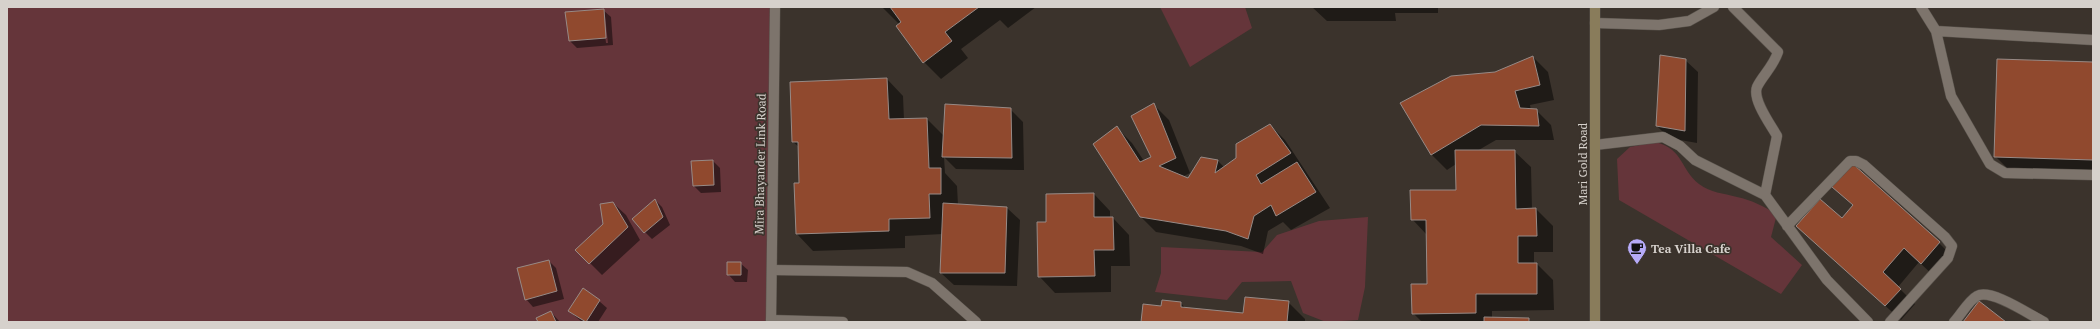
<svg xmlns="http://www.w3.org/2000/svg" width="2100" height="329" font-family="'PT Serif',serif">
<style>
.green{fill:#65353a}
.shadow{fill:#0007;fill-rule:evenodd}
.building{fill:#90492e;stroke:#978a86}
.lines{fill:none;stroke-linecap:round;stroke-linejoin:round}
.lane-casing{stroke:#58524b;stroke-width:11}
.street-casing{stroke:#58524b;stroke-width:11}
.secondary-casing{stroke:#58524b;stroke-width:11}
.lane{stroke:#7d746c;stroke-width:10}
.street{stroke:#7d746c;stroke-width:10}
.secondary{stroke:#897c5b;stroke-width:10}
.labels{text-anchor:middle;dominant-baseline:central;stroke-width:3.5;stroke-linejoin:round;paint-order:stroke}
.street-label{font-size:12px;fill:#d6d1cc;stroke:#3b332c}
.poi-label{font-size:12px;font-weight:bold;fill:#d6d1cc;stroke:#3b332c;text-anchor:start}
</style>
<rect width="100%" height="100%" fill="#3b332c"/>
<path class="green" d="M 7,7 L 775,7 L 771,322 L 7,322 Z
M 1160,7 L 1245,7 L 1252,28 L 1190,67 Z
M 1656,142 C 1684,150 1680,169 1699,184 C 1711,193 1723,193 1737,197 C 1752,200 1764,207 1777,214 L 1771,237 L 1802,265 L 1781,294 L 1619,200 L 1617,159 L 1630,147 Z
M 1368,217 L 1365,287 L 1358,320 L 1326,322 L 1303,313 L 1291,281 L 1242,282 L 1227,300 L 1155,292 L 1161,273 L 1161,247 L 1262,252 L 1277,235 L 1319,221 Z"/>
<path class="shadow" d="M 882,7 L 1036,7 L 1008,28 L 1000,20 L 961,49 L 968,58 L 941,79 L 924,62 L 899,24 Z
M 1312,7 L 1438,7 L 1438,13 L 1395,13 L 1396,21 L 1327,21 Z
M 603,10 L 611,17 L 613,45 L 577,48 L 570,41 ZM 603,16 L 605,16 L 608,43 L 606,43 Z
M 1533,57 L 1548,72 L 1554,100 L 1530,105 L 1531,110 L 1536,110 L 1551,125 L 1554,140 L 1496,140 L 1477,151 L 1514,151 L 1531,167 L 1532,209 L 1536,209 L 1553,226 L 1553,252 L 1534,252 L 1534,264 L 1537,264 L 1553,280 L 1554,310 L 1492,311 L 1492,318 L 1528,319 L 1531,322 L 1422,322 L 1413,313 L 1428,285 L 1427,235 L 1412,219 L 1457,190 L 1456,164 L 1447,170 L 1432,155 L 1401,103 L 1496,73 Z
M 1685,60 L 1698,72 L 1697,143 L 1669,138 L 1657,126 Z
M 2093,63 L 2093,176 L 2012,173 L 1995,156 Z
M 887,79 L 903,96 L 904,120 L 927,119 L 945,137 L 1010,109 L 1023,122 L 1024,170 L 956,169 L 944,157 L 945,173 L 957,186 L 958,205 L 1007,208 L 1020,220 L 1017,286 L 954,285 L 941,273 L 943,234 L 905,236 L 905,248 L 813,251 L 797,234 L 795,184 L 800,184 L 799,147 L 793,142 Z
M 1154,105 L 1169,120 L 1190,173 L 1182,177 L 1189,179 L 1217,160 L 1224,167 L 1237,158 L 1270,125 L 1285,140 L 1330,208 L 1291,230 L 1283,222 L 1268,231 L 1263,254 L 1241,246 L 1156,232 L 1141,217 L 1117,128 L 1132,143 L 1144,161 L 1152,157 Z
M 713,161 L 720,168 L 721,192 L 701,193 L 694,186 Z
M 1834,187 L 1939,243 L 1954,258 L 1936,278 L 1919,262 L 1898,287 L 1915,304 L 1901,320 L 1797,226 L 1842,220 L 1854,206 Z
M 1094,194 L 1110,211 L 1110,218 L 1113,218 L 1129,235 L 1130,266 L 1111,266 L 1111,292 L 1055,293 L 1039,276 L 1047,223 Z
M 655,200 L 662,207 L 670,225 L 652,239 L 645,232 Z
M 613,203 L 626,215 L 640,240 L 602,275 L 577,250 L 604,224 Z
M 549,261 L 556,268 L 564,299 L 533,307 L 526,299 Z
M 740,263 L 748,270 L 747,282 L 735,282 L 728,274 Z
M 599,301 L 607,308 L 598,322 L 582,322 L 569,311 Z
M 1288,302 L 1305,319 L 1305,322 L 1142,322 L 1162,307 L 1181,303 L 1186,309 L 1244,314 Z
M 551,312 L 560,322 L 539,322 Z"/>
<path class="building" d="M 890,7 L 979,7 L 945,32 L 952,41 L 923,63 L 896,26 L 901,22 Z
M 604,9 L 606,38 L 569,41 L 565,12 Z
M 1660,55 L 1686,59 L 1685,131 L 1656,126 Z
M 1533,56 L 1540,85 L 1515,91 L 1520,108 L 1537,109 L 1539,126 L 1481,125 L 1431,155 L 1400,103 L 1451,76 L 1495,72 Z
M 1997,59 L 2093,62 L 2093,160 L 1994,157 Z
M 887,78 L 889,119 L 927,118 L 929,168 L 941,168 L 941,194 L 929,194 L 930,218 L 889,219 L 889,231 L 796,234 L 794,183 L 799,183 L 798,142 L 792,142 L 790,82 Z
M 1154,103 L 1176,158 L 1159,166 L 1188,178 L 1201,157 L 1218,160 L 1215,173 L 1236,158 L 1236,144 L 1270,124 L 1291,153 L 1256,175 L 1261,184 L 1297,162 L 1316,192 L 1276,216 L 1271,205 L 1254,216 L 1248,239 L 1226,231 L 1140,217 L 1093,144 L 1117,126 L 1140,162 L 1151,157 L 1131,116 Z
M 945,104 L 1011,108 L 1012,158 L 942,157 Z
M 1455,150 L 1515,150 L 1516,209 L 1536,208 L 1537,236 L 1518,236 L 1518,263 L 1537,263 L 1537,294 L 1476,294 L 1476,313 L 1412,314 L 1411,284 L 1427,284 L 1426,220 L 1411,220 L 1410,190 L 1456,190 Z
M 713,160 L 714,185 L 693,186 L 691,161 Z
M 1853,164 L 1940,242 L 1921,264 L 1904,248 L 1883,272 L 1901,289 L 1885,306 L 1796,226 L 1820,199 L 1842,218 L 1853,205 L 1832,187 Z
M 1094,193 L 1094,217 L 1113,217 L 1114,250 L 1094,250 L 1095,276 L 1038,277 L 1037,222 L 1046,222 L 1046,194 Z
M 655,199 L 663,217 L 644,233 L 632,219 Z
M 613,202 L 628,227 L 589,264 L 575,250 L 603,224 L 600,204 Z
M 943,203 L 1007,207 L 1005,273 L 940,273 Z
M 549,260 L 557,291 L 525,300 L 517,268 Z
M 727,262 L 741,262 L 741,275 L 727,275 Z
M 583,288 L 600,300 L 586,322 L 568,311 Z
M 1245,297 L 1289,301 L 1287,322 L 1141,322 L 1143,304 L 1161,306 L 1162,300 L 1181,302 L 1181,307 L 1243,313 Z
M 1979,301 L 2006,322 L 1963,322 Z
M 551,311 L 556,322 L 538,322 L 536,318 Z
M 1484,317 L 1529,318 L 1529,322 L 1484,322 Z"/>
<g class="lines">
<g class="lane-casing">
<path id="lane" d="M 772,270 L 907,272 L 932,283 L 976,322
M 771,320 L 843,322"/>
</g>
<g class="street-casing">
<path id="street" d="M 1733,7 L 1778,52 C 1773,67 1762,76 1757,87 C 1752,100 1771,125 1777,136 L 1765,195
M 1921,7 L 1936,31 L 1951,96 L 1990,164 L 2005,173 L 2093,175
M 1595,23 L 1659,25 L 1689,21 L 1714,7
M 1936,31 L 2093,40
M 1595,145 L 1663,137 L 1680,146 L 1695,160 L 1765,195 L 1827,280 L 1868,322
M 1787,226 L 1850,161 L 1856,161 L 1864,165 L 1945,237 L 1952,246 L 1948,258 L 1890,322
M 771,322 L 775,7
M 1954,322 C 1961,315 1968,301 1977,296 C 1991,288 2030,315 2044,322"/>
</g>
<g class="secondary-casing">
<path id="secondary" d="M 1595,322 L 1595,7"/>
</g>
<use href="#lane" class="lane"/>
<use href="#street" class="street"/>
<use href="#secondary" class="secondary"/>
</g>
<defs>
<g id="cafe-pin" transform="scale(1)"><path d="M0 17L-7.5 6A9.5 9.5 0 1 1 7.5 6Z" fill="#b6abf8" stroke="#3b332c"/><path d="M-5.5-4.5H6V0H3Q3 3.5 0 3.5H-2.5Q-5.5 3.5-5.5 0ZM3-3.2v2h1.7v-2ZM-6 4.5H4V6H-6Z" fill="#111"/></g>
</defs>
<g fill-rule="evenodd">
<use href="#cafe-pin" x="1637" y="248"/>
</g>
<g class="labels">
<g class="street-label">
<text transform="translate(760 164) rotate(-89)">Mira Bhayander Link Road</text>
<text transform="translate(1582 164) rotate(-90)">Mari Gold Road</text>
</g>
<g class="poi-label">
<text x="1651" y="248">Tea Villa Cafe</text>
</g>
</g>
<rect width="2100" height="329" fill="none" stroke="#d6d1cc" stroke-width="16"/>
</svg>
